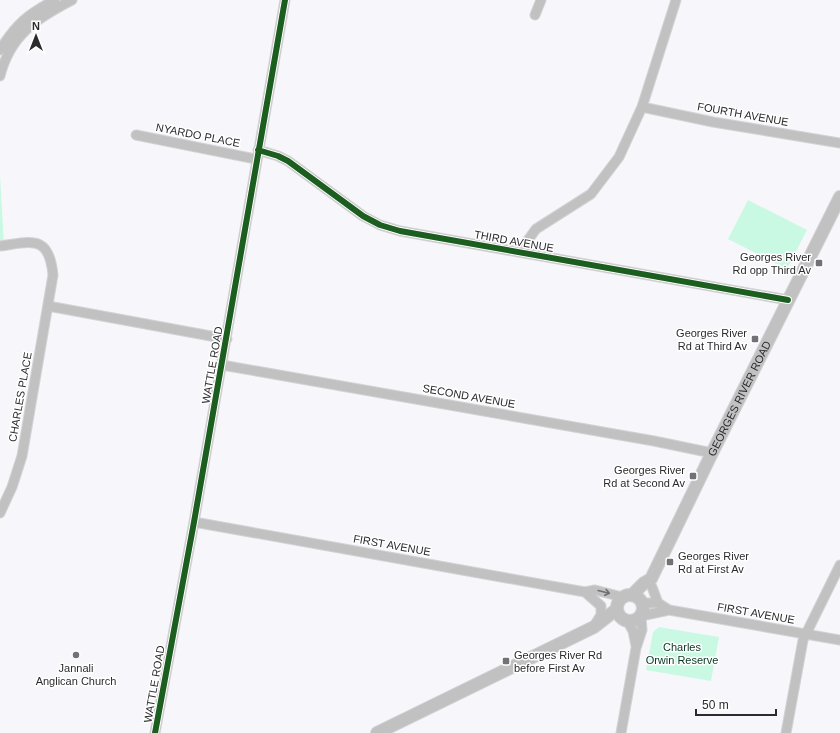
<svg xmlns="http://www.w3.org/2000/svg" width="840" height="733" font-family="Arial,sans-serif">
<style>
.green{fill:#caf9e3}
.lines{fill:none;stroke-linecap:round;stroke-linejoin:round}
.minor-casing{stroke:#d3d3d5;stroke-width:11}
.tertiary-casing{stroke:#d3d3d5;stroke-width:14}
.minor{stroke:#c2c1c2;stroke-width:9}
.tertiary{stroke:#c2c1c2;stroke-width:12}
.cycleway-casing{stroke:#fff;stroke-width:8}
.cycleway{stroke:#1b5e20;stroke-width:6}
.oneway{stroke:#6f6e71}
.poi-dot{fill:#727276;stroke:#fff;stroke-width:1.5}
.labels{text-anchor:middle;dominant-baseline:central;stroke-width:3;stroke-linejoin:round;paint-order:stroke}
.street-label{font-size:11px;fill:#2b2b2e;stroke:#fff}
.poi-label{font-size:11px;fill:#2b2b2e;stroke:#fff;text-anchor:end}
.park-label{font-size:11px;fill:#073422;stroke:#fff}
</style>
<rect width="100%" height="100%" fill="#f7f7fb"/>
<path class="green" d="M 0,175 L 4,245 L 0,246 Z
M 748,200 L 807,230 L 787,269 L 728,239 Z
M 659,627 L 719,637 L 711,681 L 646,670 L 653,632 Z"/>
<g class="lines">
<g class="minor-casing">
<path id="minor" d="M 535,15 L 541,0
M 0,50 C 16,24 28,14 55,0
M 0,76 C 10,35 37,18 72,0
M 642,107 L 713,122 L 840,143
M 136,135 L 256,159
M 258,150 L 278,156 L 288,161 L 363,216 L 380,225 L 400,231 L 788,300
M 0,246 C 32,242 49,234 53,275 L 22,456 L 12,487 L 0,513
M 525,253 L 528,240 L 536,229 L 591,194 L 619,157 L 642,107 L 676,0
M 48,306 L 227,339
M 222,365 L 654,441 L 712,453
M 194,522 L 585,592 L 595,590 L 622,597
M 652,587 L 658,603
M 585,592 L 601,606 L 601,615 L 596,623
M 643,603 L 658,603 L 669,610
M 641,616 L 669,610 L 840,640
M 627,620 L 633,631 L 636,646
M 155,733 L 194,522 L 285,0
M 621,733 L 636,648 L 642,630 L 641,616
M 786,733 L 803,640 L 840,565"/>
</g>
<g class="tertiary-casing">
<g id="tertiary">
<circle cx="630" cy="608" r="13"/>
<path id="s1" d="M 632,595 L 644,583 L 651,579 L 712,453 L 840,197"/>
<path d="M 377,733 L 594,627 L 617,609"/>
</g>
</g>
<use href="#minor" class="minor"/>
<use href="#tertiary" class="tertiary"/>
<g class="cycleway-casing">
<path id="cycleway" d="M 258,150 L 278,156 L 288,161 L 363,216 L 380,225 L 400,231 L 788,300
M 155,733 L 194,522 L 285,0"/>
</g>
<use href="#cycleway" class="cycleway"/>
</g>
<defs><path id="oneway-shaft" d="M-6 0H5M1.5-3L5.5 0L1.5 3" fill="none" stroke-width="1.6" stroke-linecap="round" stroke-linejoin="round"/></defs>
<use class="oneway" href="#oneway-shaft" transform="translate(604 592) rotate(14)"/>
<g class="poi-dot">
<rect x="815" y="259" width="8" height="8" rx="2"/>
<rect x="751" y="335" width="8" height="8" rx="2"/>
<rect x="689" y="472" width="8" height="8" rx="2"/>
<rect x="666" y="558" width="8" height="8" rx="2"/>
<circle cx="76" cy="655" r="4"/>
<rect x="502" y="657" width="8" height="8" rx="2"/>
</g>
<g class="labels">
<g class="street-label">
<text transform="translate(743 114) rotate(10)">FOURTH AVENUE</text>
<text transform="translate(198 135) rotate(11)">NYARDO PLACE</text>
<text transform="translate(514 241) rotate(10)">THIRD AVENUE</text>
<text transform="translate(212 365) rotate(-80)">WATTLE ROAD</text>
<text transform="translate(469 396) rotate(10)">SECOND AVENUE</text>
<text transform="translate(20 397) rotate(-80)">CHARLES PLACE</text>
<text stroke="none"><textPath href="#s1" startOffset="226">GEORGES RIVER ROAD</textPath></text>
<text transform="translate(392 545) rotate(10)">FIRST AVENUE</text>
<text transform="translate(756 613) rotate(10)">FIRST AVENUE</text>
<text transform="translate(154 684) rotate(-80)">WATTLE ROAD</text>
</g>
<g class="poi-label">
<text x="811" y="257">Georges River<tspan x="811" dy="13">Rd opp Third Av</tspan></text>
<text x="747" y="333">Georges River<tspan x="747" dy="13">Rd at Third Av</tspan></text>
<text x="685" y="470">Georges River<tspan x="685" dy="13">Rd at Second Av</tspan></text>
<text x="678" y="556" text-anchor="start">Georges River<tspan x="678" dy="13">Rd at First Av</tspan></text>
<text x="514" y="655" text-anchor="start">Georges River Rd<tspan x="514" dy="13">before First Av</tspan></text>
<text x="76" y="668" text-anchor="middle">Jannali<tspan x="76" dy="13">Anglican Church</tspan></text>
</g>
<g class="park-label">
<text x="682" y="647">Charles<tspan x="682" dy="13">Orwin Reserve</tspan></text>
</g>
</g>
<g transform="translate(36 36)" stroke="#ffffff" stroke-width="3" paint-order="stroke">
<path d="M0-3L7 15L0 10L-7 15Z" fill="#2b2b2e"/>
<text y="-6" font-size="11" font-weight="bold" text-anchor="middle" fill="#2b2b2e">N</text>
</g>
<path d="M696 709v6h80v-6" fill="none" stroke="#2b2b2e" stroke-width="2"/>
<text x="702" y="709" font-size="12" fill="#2b2b2e" stroke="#ffffff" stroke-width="3" paint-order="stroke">50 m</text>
</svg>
